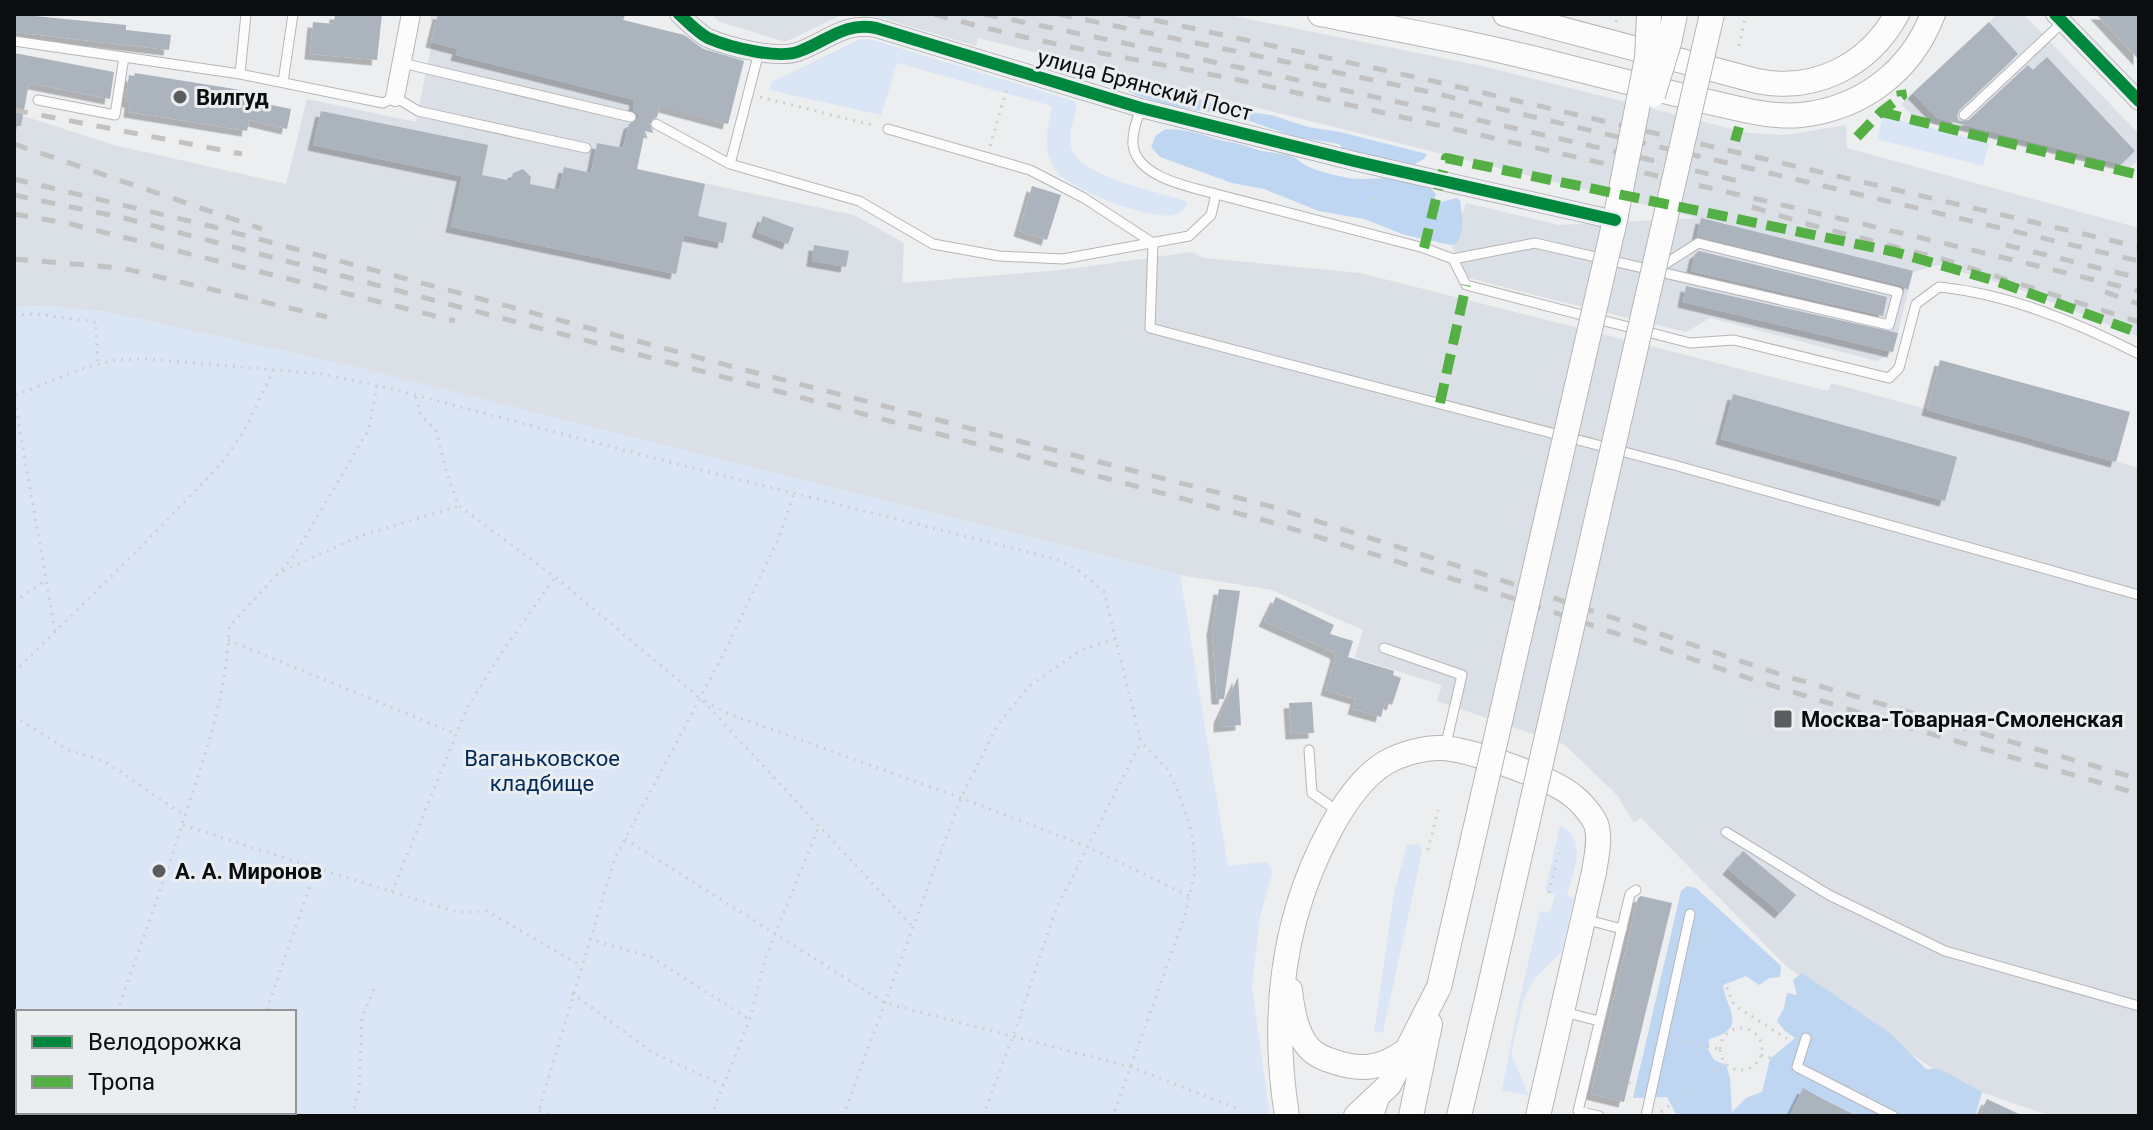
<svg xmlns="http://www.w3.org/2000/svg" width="2153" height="1130" font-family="Roboto,sans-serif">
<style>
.built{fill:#dbdfe6}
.green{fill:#dae6f6;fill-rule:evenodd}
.forest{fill:#bfd6f3}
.building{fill:#abb3bd;filter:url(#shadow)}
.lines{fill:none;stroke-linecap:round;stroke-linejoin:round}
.lane-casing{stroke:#b6b6b8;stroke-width:11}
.street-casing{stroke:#b6b6b8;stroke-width:20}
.secondary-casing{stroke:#b6b6b8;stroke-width:26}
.path{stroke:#cecfcf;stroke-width:3;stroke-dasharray:2 6;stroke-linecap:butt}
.lane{stroke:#fcfcfd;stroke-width:9}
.street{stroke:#fcfcfd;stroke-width:18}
.secondary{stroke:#fcfcfd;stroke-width:24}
.rail{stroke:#c2c2c2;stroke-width:5;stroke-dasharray:14 14;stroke-linecap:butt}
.secondary-bridge-casing{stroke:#b6b6b8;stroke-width:26;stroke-linecap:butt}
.secondary-bridge{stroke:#fcfcfd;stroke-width:24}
.quiet{stroke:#54b044;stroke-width:10;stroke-dasharray:20 10;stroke-linecap:butt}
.cycleway-casing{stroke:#ebeef1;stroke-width:17}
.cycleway{stroke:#00873e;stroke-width:12}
.poi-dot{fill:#5a5c5d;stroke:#ebeef1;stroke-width:3}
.labels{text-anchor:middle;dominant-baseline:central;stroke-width:6;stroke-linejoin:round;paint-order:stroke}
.street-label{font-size:22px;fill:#0c0d0e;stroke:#ebeef1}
.poi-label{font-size:22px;font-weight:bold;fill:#0c0d0e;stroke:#ebeef1;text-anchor:start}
.park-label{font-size:22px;fill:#032a58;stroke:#ebeef1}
</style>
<defs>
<filter id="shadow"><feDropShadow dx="-5.5" dy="5.5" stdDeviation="0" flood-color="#0004"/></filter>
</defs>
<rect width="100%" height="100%" fill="#eceef0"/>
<path class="built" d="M 431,14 L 625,14 L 624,20 L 746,51 L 728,124 L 656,106 L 654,115 L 657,117 L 653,133 L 645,131 L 637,169 L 854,215 L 904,243 L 902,283 L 1062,270 L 1191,252 L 1204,258 L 1360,273 L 1828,391 L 1831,383 L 2139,468 L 2139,1116 L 2051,1116 L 1952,1082 L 1786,966 L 1641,818 L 1634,823 L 1617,795 L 1565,745 L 1437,701 L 1442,685 L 1355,658 L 1363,630 L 1272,590 L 1180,575 L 343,364 L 107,312 L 48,306 L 14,307 L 14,113 L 114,145 L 286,184 L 307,99 L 416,122 L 436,22 L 430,20 Z
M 711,14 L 843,14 L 785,42 L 718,21 Z
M 868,14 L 1224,14 L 1482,66 L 1748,133 L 1786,135 L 1846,125 L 1847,148 L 2139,228 L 2139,337 L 2016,288 L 1938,265 L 1913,272 L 1893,352 L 1877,361 L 1710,318 L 1686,332 L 1542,297 L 1469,278 L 1452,247 L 1466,203 L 1559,225 L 1698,218 L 978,38 L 976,46 Z
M 1998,14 L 2023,14 L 2139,134 L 2139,159 L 2127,170 L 1917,120 L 1901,104 Z"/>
<path class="green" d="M 860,39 L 873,40 L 1074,101 L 1077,106 C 1074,120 1067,136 1072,150 C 1082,177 1159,192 1186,201 L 1187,205 C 1184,210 1178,214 1172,215 C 1149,220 1072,190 1057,172 C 1041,152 1048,127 1052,106 L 897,63 L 881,115 L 769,90 L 772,82 Z
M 1883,116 L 1989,143 L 1983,166 L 1877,139 Z
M 48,306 L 107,312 L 343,364 L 1180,575 L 1228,866 L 1266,862 L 1273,871 L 1260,917 L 1252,987 L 1270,1116 L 14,1116 L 14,307 ZM 294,1012 L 294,1112 L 18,1112 L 18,1012 Z
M 1560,825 C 1589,840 1573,870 1567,896 L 1574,898 L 1562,951 L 1533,980 L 1523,1001 L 1511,1054 L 1529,1096 L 1502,1090 L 1518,1007 L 1540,911 L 1550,913 L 1555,895 L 1545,891 Z
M 1419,844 L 1422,847 L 1419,866 L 1383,1032 L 1374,1033 L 1394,893 L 1407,845 Z"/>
<path class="forest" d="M 1130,79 L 1240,111 L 1271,115 L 1308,127 L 1340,132 L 1427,154 L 1424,159 L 1413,165 L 1378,161 L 1344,150 L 1339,144 L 1296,137 L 1238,117 L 1173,106 L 1135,95 L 1125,89 L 1123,82 Z
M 1166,129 C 1191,130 1197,133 1220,140 C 1233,143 1243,144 1255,149 C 1262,152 1280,153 1291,156 C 1297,158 1301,163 1307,166 C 1319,172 1335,175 1348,178 C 1376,183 1414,167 1436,194 L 1434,200 L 1439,203 L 1456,198 L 1460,200 C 1462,215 1465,230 1457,243 L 1451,245 L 1405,235 L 1364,219 L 1319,211 L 1264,189 L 1232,183 L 1160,157 L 1151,147 L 1156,135 Z
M 1687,886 L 1696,888 L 1781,966 L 1780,977 L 1769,978 L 1759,985 L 1746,976 L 1723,985 C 1725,1007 1750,1029 1709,1039 L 1708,1049 L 1714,1060 L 1726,1065 L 1730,1078 L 1732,1112 L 1746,1098 L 1762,1092 L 1770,1059 L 1795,1038 L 1785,1031 L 1777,1021 L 1784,1008 L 1787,993 L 1797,995 L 1793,980 L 1802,973 L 1890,1033 L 1926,1069 L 1940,1069 L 1982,1092 L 1975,1116 L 1857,1116 L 1803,1089 L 1789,1116 L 1677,1116 L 1667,1097 L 1633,1098 L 1681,891 Z"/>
<path class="building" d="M 14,14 L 126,25 L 126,30 L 171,35 L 169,50 L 14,32 Z
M 335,14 L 382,14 L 377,60 L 310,54 L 313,22 L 334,24 Z
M 438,14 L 625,14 L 623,20 L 684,35 L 703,49 L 744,61 L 728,124 L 660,106 L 657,117 L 649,121 L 653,133 L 645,131 L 637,169 L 705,184 L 698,216 L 727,223 L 723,243 L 684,235 L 676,274 L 451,227 L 462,176 L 313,145 L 321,111 L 488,145 L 482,175 L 511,181 L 513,173 L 523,169 L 531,177 L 530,184 L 559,190 L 564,167 L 591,173 L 597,143 L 623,148 L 629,124 L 638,119 L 638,114 L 633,110 L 635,100 L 456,55 L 458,49 L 431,42 Z
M 2096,14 L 2139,14 L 2139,60 Z
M 1989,22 L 2018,54 L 1959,110 L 1957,116 L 1959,121 L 1969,120 L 2028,65 L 2033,70 L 2047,57 L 2135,151 L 2121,164 L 1937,118 L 1913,93 Z
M 14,53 L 114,72 L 110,99 L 29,83 L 21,126 L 14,126 Z
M 135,73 L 253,92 L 252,101 L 291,109 L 287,129 L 249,120 L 247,131 L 129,112 L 130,102 L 125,101 L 129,75 L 134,76 Z
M 1032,186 L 1061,195 L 1047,240 L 1019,231 Z
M 763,216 L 794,228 L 788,244 L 757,232 Z
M 1701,218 L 1913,271 L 1908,290 L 1900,285 L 1697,236 Z
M 814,245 L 849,251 L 846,267 L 812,261 Z
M 1699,251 L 1887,297 L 1883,316 L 1691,271 L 1695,254 Z
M 1686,286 L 1898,333 L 1893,352 L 1683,302 Z
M 1940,360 L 2130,412 L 2116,462 L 1927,410 Z
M 1733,394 L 1957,457 L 1945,501 L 1721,439 Z
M 1219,589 L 1240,591 L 1224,699 L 1217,699 L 1212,630 Z
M 1276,597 L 1334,625 L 1330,634 L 1353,641 L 1348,657 L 1394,671 L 1393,675 L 1401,678 L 1392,705 L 1385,702 L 1381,717 L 1353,709 L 1356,699 L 1326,690 L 1336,655 L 1335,653 L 1264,621 Z
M 1238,677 L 1241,725 L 1219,727 L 1219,718 Z
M 1312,702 L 1314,733 L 1291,734 L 1289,703 Z
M 1743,851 L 1796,895 L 1780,913 L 1728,869 Z
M 1641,896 L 1672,903 L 1624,1102 L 1591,1094 L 1638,898 Z
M 1803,1088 L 1821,1098 L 1857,1116 L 1789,1116 Z
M 1987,1099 L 2023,1116 L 1979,1116 Z"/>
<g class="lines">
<g class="lane-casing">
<path id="lane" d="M 14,41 L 240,74 L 383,103 L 395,97 L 418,111 L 586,148
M 402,63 L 631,117
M 240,74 L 246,14
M 283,82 L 293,14
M 38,100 L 115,115 L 124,57
M 1964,115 L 2063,22
M 656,124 L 730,164 L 859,201 L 933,244 L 999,256 L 1063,259 L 1189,236 L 1211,215 L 1216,194 C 1191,187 1137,178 1133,145 C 1132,132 1137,120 1141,108
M 888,129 L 1030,170 L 1084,198 L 1153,243 L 1150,328 L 1674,465 L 2139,595
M 730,164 L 759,52
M 1216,194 L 1424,248 L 1453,259 L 1466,285 L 1690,343 L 1734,340 L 1889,378 L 1899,368 L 1916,304 L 1939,287 C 2009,294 2077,322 2139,354
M 1453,259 L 1535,243 L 1889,325 L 1898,292 L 1698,243 L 1659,268
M 1384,648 L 1462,675 L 1445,748
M 1309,750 L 1312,793 L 1339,812
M 1726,832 L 1829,895 L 1945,951 L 2139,1006
M 1584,919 L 1622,929
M 1564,1012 L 1599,1021
M 1806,1038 L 1797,1067 L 1893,1116
M 1379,1116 L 1384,1100
M 1599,1116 L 1578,1111 L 1630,894 L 1636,890
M 1646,1116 L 1690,914"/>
</g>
<g class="street-casing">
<path id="street" d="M 679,14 C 688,22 697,32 708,38 C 729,47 779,60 800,51 C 829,40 844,22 876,28 L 1141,108 L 1354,161 L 1615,220
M 2055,14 L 2139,101
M 395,97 L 411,14"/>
</g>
<g class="secondary-casing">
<path id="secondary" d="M 1320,14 C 1402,30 1483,45 1564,66 C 1611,78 1658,90 1705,101 C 1736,108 1769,118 1801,115 C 1863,108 1911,71 1933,14
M 1505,14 L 1757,81 C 1815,93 1869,65 1897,14
M 1290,990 C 1292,1009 1296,1035 1310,1049 C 1316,1055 1325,1059 1332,1061 C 1360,1071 1380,1069 1404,1052
M 1287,1116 C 1271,1015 1282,918 1331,828 C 1344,804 1361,778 1385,763 C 1401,754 1424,747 1443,748 C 1471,750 1552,778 1573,796 C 1581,802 1592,815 1596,824 C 1601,839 1596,858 1594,872 L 1538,1116
M 1356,1116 L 1389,1085 L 1439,987
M 1411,1116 L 1430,1024
M 1459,1116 L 1487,999"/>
</g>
<path class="path" d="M 1616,22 L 1618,14
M 1739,46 L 1746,14
M 760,97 L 876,126
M 990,146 L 1007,88
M 1371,182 L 1376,222
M 14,315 L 36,314 L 96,322 L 98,364
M 416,397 L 421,416 L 436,430 L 447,474 L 459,506 L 555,577 L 701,699 L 913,927
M 283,571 L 360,536 L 459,506
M 14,602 L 46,580
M 55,631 L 14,396 L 81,369 L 115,360 L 148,359 L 323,374 L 392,389 L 681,465 L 1060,560 L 1081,572 L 1104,592 L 1141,742 L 1168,770 L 1181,799 L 1193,837 L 1195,872 L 1185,915 L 1113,1116
M 228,640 L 456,734
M 14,672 L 138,550 L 221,464 L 243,433 L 274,369
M 705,701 L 729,714 L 961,798 L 1086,846 L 1189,896
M 14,716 L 68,750 L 104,761 L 185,816
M 183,825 L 316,868 L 266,1012
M 625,839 L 885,1003 L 1131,1067 L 1236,1108
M 1428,850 L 1438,810
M 316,868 L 457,912 L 487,911 L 581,966
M 392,892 L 467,708 L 502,652 L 555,577
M 1549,893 L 1559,853
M 1698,933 L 1705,935 L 1734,1005 L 1792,1042
M 589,939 L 651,957 L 749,1019
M 572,993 L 653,1053 L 725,1086
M 117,1012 C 141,945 165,878 187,810 C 207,748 227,693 229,627 L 294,556 L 369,429 L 377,386
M 14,1013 L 18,1015
M1720 1049a21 21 0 1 1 42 0a21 21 0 1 1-42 0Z
M 1676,1039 L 1719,1049
M 1761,1055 L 1783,1062
M 1629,1083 L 1641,1085
M 539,1111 L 553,1116
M 276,1112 L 289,1116
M 1661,1112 L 1725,1063
M 33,1116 L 36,1112
M 246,1116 L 248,1112
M 352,1116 L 359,1090 L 362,1018 L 374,989
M 537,1116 L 615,858 L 726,649 L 779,537 L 794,493
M 711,1116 L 750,1019 L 765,959 L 819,826
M 843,1116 L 961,798 L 997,726 L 1028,687 L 1081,650 L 1115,639
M 983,1116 L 1017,1025 L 1056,909 L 1141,742"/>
<use href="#lane" class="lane"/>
<use href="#street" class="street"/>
<use href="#secondary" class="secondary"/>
<path class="rail" d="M 934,14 C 1048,47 1165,63 1280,89 C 1567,155 1854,220 2139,291
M 984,14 C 1237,66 1488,120 1738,181
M 1058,14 L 1425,91 L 2139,261
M 1127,14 L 1433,81 L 2139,247
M 14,110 L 242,154
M 14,144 L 262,229
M 14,179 L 210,226 L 730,366 L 1273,507 L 1489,576 L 1782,675 L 2139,779
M 14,195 L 124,218 L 1267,521 L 1485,589 L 1751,679 L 1883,720 L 2139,794
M 1752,207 L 1807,224 L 1942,259 L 2139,322
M 14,214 L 71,224 L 455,321
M 2006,245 L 2139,278
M 14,259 L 122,268 L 327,317
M 2105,292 L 2139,304"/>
<g class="secondary-bridge-casing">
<path id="secondary-bridge" d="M 1653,95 L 1669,43 L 1675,14
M 1439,987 L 1615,220 L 1647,58 L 1649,14
M 1487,999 L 1712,14"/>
</g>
<use href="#secondary-bridge" class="secondary-bridge"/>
<path class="quiet" d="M 1881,112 L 2139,175
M 1857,137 L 1881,112 L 1902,96 L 1901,90
M 1735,141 L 1739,127
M 1424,248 L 1446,158 L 1895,252 L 1996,281 L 2139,333
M 1440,403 L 1466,285"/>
<g class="cycleway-casing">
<path id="cycleway" d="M 679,14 C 688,22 697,32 708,38 C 729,47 779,60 800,51 C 829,40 844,22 876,28 L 1141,108 L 1354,161 L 1615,220
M 2055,14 L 2139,101"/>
</g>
<use href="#cycleway" class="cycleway"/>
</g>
<g class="poi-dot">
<circle cx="180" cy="97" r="8"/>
<rect x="1773" y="709" width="20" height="20" rx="4"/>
<circle cx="159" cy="871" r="8"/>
</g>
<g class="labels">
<g class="street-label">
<text transform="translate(1145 85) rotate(15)">улица Брянский Пост</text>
</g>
<g class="poi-label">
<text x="196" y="97">Вилгуд</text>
<text x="1801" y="719">Москва-Товарная-Смоленская</text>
<text x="175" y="871">А. А. Миронов</text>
</g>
<g class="park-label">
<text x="542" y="758">Ваганьковское<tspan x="542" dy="25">кладбище</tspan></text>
</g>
</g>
<rect width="2153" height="1130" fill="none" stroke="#0c0d0e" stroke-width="32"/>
<rect x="16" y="1010" width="280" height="104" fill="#ebeef1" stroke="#929496" stroke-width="2"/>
<rect x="32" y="1036" width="40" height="12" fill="#00873e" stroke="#929496" stroke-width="2"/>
<text x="88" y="1050" font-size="24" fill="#0c0d0e">Велодорожка</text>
<rect x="32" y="1076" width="40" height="12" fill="#54b044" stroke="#929496" stroke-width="2"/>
<text x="88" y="1090" font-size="24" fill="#0c0d0e">Тропа</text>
</svg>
